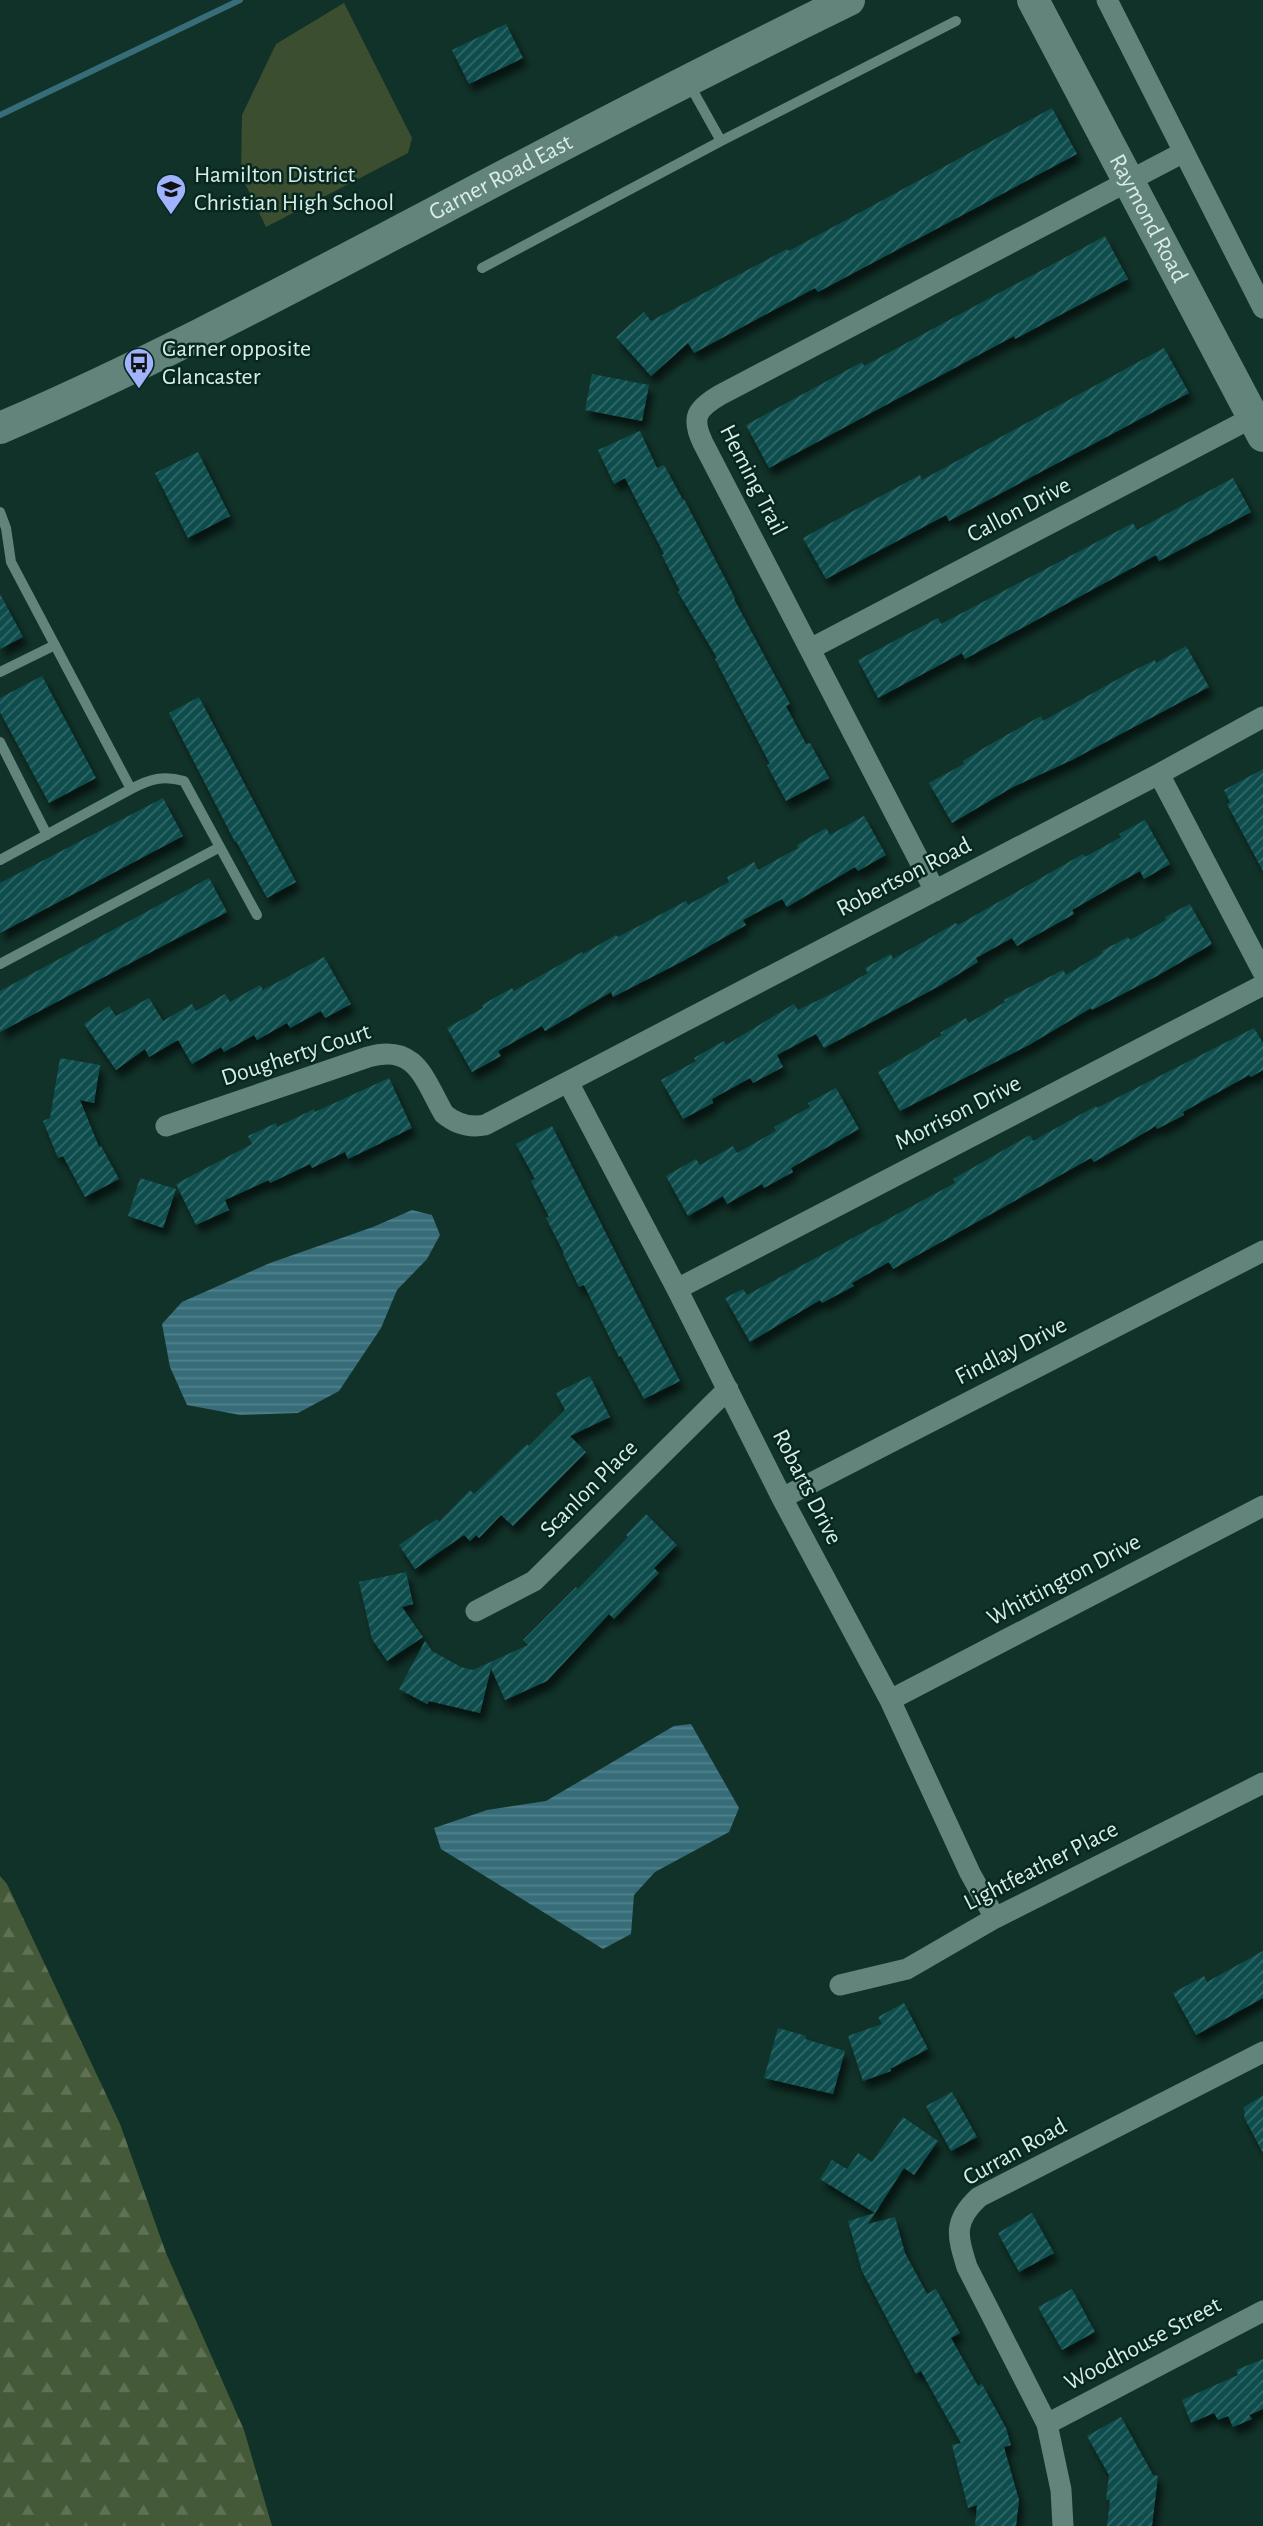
<svg xmlns="http://www.w3.org/2000/svg" width="1263" height="2526" font-family="'Alegreya Sans',sans-serif">
<style>
.forest{fill:url(#forest-firs)}
.garden{fill:#3c4e30}
.water{fill:url(#water-rules)}
.lines{fill:none;stroke-linecap:round;stroke-linejoin:round}
.stream{stroke:#376d79;stroke-width:6}
.building{fill:url(#building-hatch);filter:url(#shadow)}
.lane{stroke:#62847a;stroke-width:10}
.street{stroke:#62847a;stroke-width:21}
.secondary{stroke:#62847a;stroke-width:32}
.labels{text-anchor:middle;dominant-baseline:central;stroke-width:5;stroke-linejoin:round;paint-order:stroke}
.poi-label{font-size:24px;fill:#daece6;stroke:#062820;text-anchor:start}
.street-label{font-size:24px;fill:#daece6;stroke:#062820}
</style>
<defs>
<pattern id="forest-firs" width="22" height="20" patternUnits="userSpaceOnUse" patternTransform="scale(1.75)"><rect width="22" height="20" fill="#445937"/><path d="M5 1l3.5 6h-7zM16 11l3.5 6h-7z" fill="#5e7154"/></pattern>
<pattern id="water-rules" width="6" height="5" patternUnits="userSpaceOnUse" patternTransform="scale(1.75)"><rect width="6" height="5" fill="#376d79"/><path d="M0 2.5h6" fill="none" stroke="#53828c"/></pattern>
<pattern id="building-hatch" width="6" height="6" patternUnits="userSpaceOnUse" patternTransform="scale(1.75)"><rect width="6" height="6" fill="#104e4d"/><path d="M-1 1l2-2M0 6l6-6M5 7l2-2" fill="none" stroke="#326867"/></pattern>
<filter id="shadow"><feDropShadow dx="4.5" dy="8" stdDeviation="3.5" flood-color="#0009"/></filter>
</defs>
<rect width="100%" height="100%" fill="#113229"/>
<path class="forest" d="M 0,1876 L 7,1884 L 120,2124 L 166,2253 L 244,2430 L 272,2526 L 0,2526 Z"/>
<path class="garden" d="M 344,3 L 412,138 L 408,153 L 266,227 L 241,175 L 242,115 L 276,44 Z"/>
<path class="water" d="M 412,1210 L 432,1215 L 440,1235 L 427,1259 L 397,1290 L 381,1328 L 339,1391 L 298,1413 L 240,1415 L 187,1405 L 170,1367 L 162,1324 L 182,1302 L 270,1263 L 373,1227 Z
M 691,1724 L 739,1808 L 729,1832 L 655,1872 L 634,1895 L 631,1934 L 603,1949 L 441,1849 L 434,1828 L 487,1810 L 546,1801 L 674,1726 Z"/>
<g class="lines">
<path class="stream" d="M 0,115 L 240,0"/>
</g>
<path class="building" d="M 506,24 L 523,58 L 469,84 L 452,50 Z
M 1052,108 L 1077,154 L 818,292 L 815,288 L 694,353 L 688,343 L 651,376 L 616,337 L 644,312 L 651,321 L 787,249 L 789,251 Z
M 1105,236 L 1128,279 L 1015,339 L 1014,336 L 769,468 L 746,425 L 862,362 L 864,366 Z
M 1164,348 L 1189,393 L 949,521 L 946,515 L 826,579 L 803,538 L 920,475 L 922,480 Z
M 592,374 L 649,385 L 642,421 L 585,410 Z
M 640,431 L 657,468 L 664,465 L 683,500 L 684,499 L 735,598 L 734,599 L 790,704 L 786,706 L 806,744 L 810,743 L 829,778 L 786,801 L 767,765 L 770,764 L 715,659 L 717,658 L 678,592 L 680,591 L 662,555 L 664,554 L 625,478 L 614,484 L 598,450 Z
M 198,452 L 230,516 L 188,538 L 155,473 Z
M 1233,478 L 1251,512 L 1159,561 L 1156,555 L 965,659 L 962,653 L 878,698 L 858,660 L 938,618 L 941,624 L 1133,523 L 1137,530 Z
M 0,594 L 23,637 L 0,649 Z
M 1186,646 L 1209,687 L 1072,760 L 1013,787 L 952,823 L 929,783 L 964,764 L 963,761 L 989,745 L 1041,716 L 1043,721 L 1127,674 L 1155,660 L 1156,663 Z
M 42,676 L 96,778 L 49,803 L 0,712 L 0,698 Z
M 199,697 L 296,882 L 267,898 L 236,841 L 235,842 L 169,713 Z
M 1263,769 L 1263,871 L 1227,804 L 1230,802 L 1224,790 Z
M 163,798 L 183,836 L 0,933 L 0,883 Z
M 864,816 L 886,855 L 858,871 L 855,867 L 787,907 L 782,899 L 743,920 L 746,925 L 683,961 L 613,997 L 611,992 L 545,1031 L 542,1026 L 498,1051 L 501,1056 L 472,1072 L 447,1028 L 483,1008 L 482,1005 L 512,988 L 514,991 L 582,952 L 583,954 L 616,935 L 618,937 L 686,901 L 688,905 L 729,882 L 727,877 L 754,862 L 758,870 L 798,848 L 797,845 L 826,828 L 830,835 Z
M 1145,820 L 1170,864 L 1144,879 L 1140,871 L 1072,910 L 1074,914 L 1017,946 L 1012,938 L 976,958 L 978,962 L 941,985 L 824,1048 L 816,1034 L 777,1055 L 783,1067 L 753,1083 L 750,1078 L 712,1099 L 713,1103 L 683,1119 L 661,1080 L 696,1061 L 694,1058 L 724,1041 L 726,1045 L 794,1004 L 798,1010 L 833,993 L 868,973 L 865,968 L 891,954 L 893,959 L 956,923 L 958,925 L 1083,854 L 1085,857 L 1121,837 L 1119,834 Z
M 209,878 L 227,912 L 0,1032 L 0,991 Z
M 1190,904 L 1212,944 L 1157,976 L 1092,1010 L 1091,1008 L 1029,1045 L 900,1111 L 878,1072 L 942,1035 L 940,1033 L 966,1018 L 969,1023 L 1005,1002 L 1004,1000 L 1063,970 L 1066,975 L 1103,953 L 1102,951 L 1128,937 L 1130,940 L 1166,920 L 1165,917 Z
M 324,957 L 351,1004 L 325,1018 L 321,1011 L 290,1028 L 287,1023 L 257,1040 L 254,1035 L 224,1052 L 221,1047 L 192,1064 L 178,1040 L 149,1057 L 145,1049 L 116,1070 L 84,1024 L 109,1006 L 116,1016 L 149,998 L 163,1021 L 192,1004 L 196,1011 L 225,994 L 230,1002 L 260,985 L 263,990 Z
M 1254,1028 L 1263,1043 L 1263,1070 L 1251,1077 L 1249,1075 L 1183,1112 L 1184,1115 L 1157,1129 L 1156,1126 L 1094,1162 L 1091,1158 L 893,1269 L 889,1262 L 852,1283 L 854,1286 L 822,1303 L 820,1300 L 750,1342 L 725,1298 L 743,1289 L 747,1295 L 955,1183 L 953,1179 L 1030,1135 L 1033,1141 L 1096,1106 L 1097,1108 Z
M 60,1058 L 100,1065 L 94,1103 L 80,1100 L 99,1147 L 101,1146 L 119,1179 L 85,1197 L 63,1156 L 58,1158 L 43,1121 L 50,1118 Z
M 389,1078 L 412,1128 L 348,1159 L 345,1152 L 312,1168 L 310,1164 L 270,1183 L 269,1180 L 225,1200 L 229,1210 L 196,1225 L 176,1184 L 252,1144 L 248,1136 L 276,1123 L 277,1127 L 314,1109 L 315,1112 Z
M 836,1088 L 859,1129 L 791,1168 L 793,1172 L 764,1188 L 762,1184 L 727,1204 L 723,1196 L 688,1216 L 666,1176 L 696,1159 L 700,1165 L 733,1146 L 737,1153 L 776,1131 L 774,1127 L 810,1107 L 808,1103 Z
M 552,1126 L 680,1381 L 644,1399 L 621,1356 L 619,1357 L 584,1285 L 579,1287 L 563,1254 L 564,1253 L 546,1218 L 549,1217 L 531,1181 L 535,1179 L 516,1144 Z
M 140,1178 L 176,1189 L 163,1228 L 128,1216 Z
M 590,1376 L 610,1417 L 570,1436 L 586,1452 L 513,1526 L 501,1515 L 479,1538 L 476,1535 L 470,1541 L 464,1535 L 415,1569 L 399,1545 L 437,1519 L 439,1522 L 470,1490 L 474,1494 L 527,1444 L 529,1446 L 565,1410 L 556,1393 Z
M 646,1514 L 677,1545 L 654,1568 L 659,1573 L 614,1619 L 609,1614 L 547,1681 L 505,1700 L 491,1668 L 480,1713 L 429,1701 L 427,1704 L 399,1689 L 425,1641 L 432,1651 L 461,1667 L 473,1670 L 528,1645 L 523,1640 L 576,1587 L 578,1589 L 628,1537 L 626,1535 Z
M 406,1572 L 413,1604 L 402,1607 L 423,1637 L 387,1661 L 372,1639 L 359,1582 Z
M 1263,1951 L 1263,1998 L 1196,2035 L 1173,1993 L 1204,1976 L 1207,1982 Z
M 904,2003 L 928,2049 L 890,2069 L 891,2071 L 863,2081 L 848,2036 L 882,2024 L 878,2017 Z
M 778,2028 L 806,2036 L 805,2039 L 845,2051 L 833,2094 L 764,2078 Z
M 952,2092 L 977,2137 L 951,2151 L 926,2106 Z
M 1263,2095 L 1263,2153 L 1244,2117 L 1245,2112 L 1243,2108 Z
M 903,2117 L 938,2141 L 914,2175 L 904,2168 L 868,2224 L 895,2217 L 905,2253 L 927,2294 L 936,2289 L 960,2333 L 951,2338 L 978,2386 L 982,2384 L 1006,2428 L 1011,2445 L 1004,2447 L 1019,2500 L 1016,2526 L 975,2526 L 977,2505 L 968,2508 L 952,2445 L 961,2443 L 921,2371 L 916,2374 L 862,2271 L 848,2221 L 875,2213 L 820,2179 L 832,2160 L 847,2169 L 858,2153 L 872,2162 Z
M 1032,2213 L 1054,2253 L 1019,2272 L 998,2233 Z
M 1072,2289 L 1095,2332 L 1062,2350 L 1038,2307 Z
M 1263,2359 L 1263,2409 L 1249,2415 L 1252,2419 L 1233,2427 L 1228,2416 L 1218,2420 L 1214,2413 L 1191,2423 L 1182,2400 L 1238,2375 L 1236,2370 Z
M 1121,2417 L 1153,2475 L 1158,2476 L 1152,2526 L 1107,2526 L 1110,2500 L 1106,2500 L 1109,2475 L 1087,2436 Z"/>
<g class="lines">
<path class="lane" d="M 688,82 L 721,141 L 956,21
M 482,268 L 721,141
M 0,512 L 6,528 L 11,562 L 131,789 C 150,779 163,775 184,781 L 257,915
M 0,672 L 55,645
M 0,742 L 47,835
M 0,860 L 131,789
M 0,964 L 220,847"/>
<path class="street" d="M 1107,0 L 1263,308
M 810,649 L 1263,412
M 1159,774 L 1263,972
M 935,891 L 703,443 C 691,418 696,409 720,395 L 1184,152
M 568,1082 L 677,1289 L 782,1498 L 890,1700 L 970,1873 L 995,1918
M 166,1126 L 368,1057 C 416,1043 424,1079 444,1114 C 456,1124 469,1128 485,1125 L 1159,774 L 1263,717
M 677,1289 L 1263,985
M 782,1498 L 1263,1251
M 476,1611 L 534,1581 L 728,1389
M 890,1700 L 1263,1506
M 840,1985 L 907,1969 L 995,1918 L 1263,1783
M 1047,2424 L 1263,2311
M 1063,2526 L 1061,2490 L 1047,2424 L 967,2267 C 957,2235 953,2221 979,2197 L 1263,2052"/>
<g class="secondary">
<path id="s1" d="M 1033,0 L 1263,436"/>
<path id="s2" d="M 0,428 C 147,365 289,289 430,215 C 569,141 708,69 849,0"/>
</g>
</g>
<defs>
<g id="school-pin" transform="scale(1.575)"><path d="M0 17L-7.5 6A9.5 9.5 0 1 1 7.5 6Z" fill="#a1b3fd" stroke="#062820"/><path d="M0-5L7-2L0 1L-7-2ZM-4 1L0 2.5L4 1V4Q0 6-4 4Z" fill="#111"/></g>
<g id="bus-pin" transform="scale(1.575)"><path d="M0 17L-7.5 6A9.5 9.5 0 1 1 7.5 6Z" fill="#a1b3fd" stroke="#062820"/><path d="M-5-6H5V4H4V6H2V4H-2V6H-4V4H-5ZM-3.5-4V0h7V-4ZM-3.5 1.2v1.5H-2V1.2ZM2 1.2v1.5H3.5V1.2Z" fill="#111"/></g>
</defs>
<g fill-rule="evenodd">
<use href="#school-pin" x="171" y="189"/>
<use href="#bus-pin" x="139" y="363"/>
</g>
<g class="labels">
<g class="poi-label">
<text x="194" y="175">Hamilton District<tspan x="194" dy="28">Christian High School</tspan></text>
<text x="162" y="349">Garner opposite<tspan x="162" dy="28">Glancaster</tspan></text>
</g>
<g class="street-label">
<text stroke="none"><textPath href="#s2" startOffset="560">Garner Road East</textPath></text>
<text stroke="none"><textPath href="#s1" startOffset="247">Raymond Road</textPath></text>
<text transform="translate(753 480) rotate(63)">Heming Trail</text>
<text transform="translate(1019 510) rotate(-28)">Callon Drive</text>
<text transform="translate(904 877) rotate(-27)">Robertson Road</text>
<text transform="translate(296 1055) rotate(-18)">Dougherty Court</text>
<text transform="translate(958 1113) rotate(-27)">Morrison Drive</text>
<text transform="translate(1011 1351) rotate(-27)">Findlay Drive</text>
<text transform="translate(807 1487) rotate(63)">Robarts Drive</text>
<text transform="translate(589 1489) rotate(-45)">Scanlon Place</text>
<text transform="translate(1064 1580) rotate(-28)">Whittington Drive</text>
<text transform="translate(1041 1866) rotate(-27)">Lightfeather Place</text>
<text transform="translate(1015 2152) rotate(-29)">Curran Road</text>
<text transform="translate(1143 2344) rotate(-28)">Woodhouse Street</text>
</g>
</g>
</svg>
